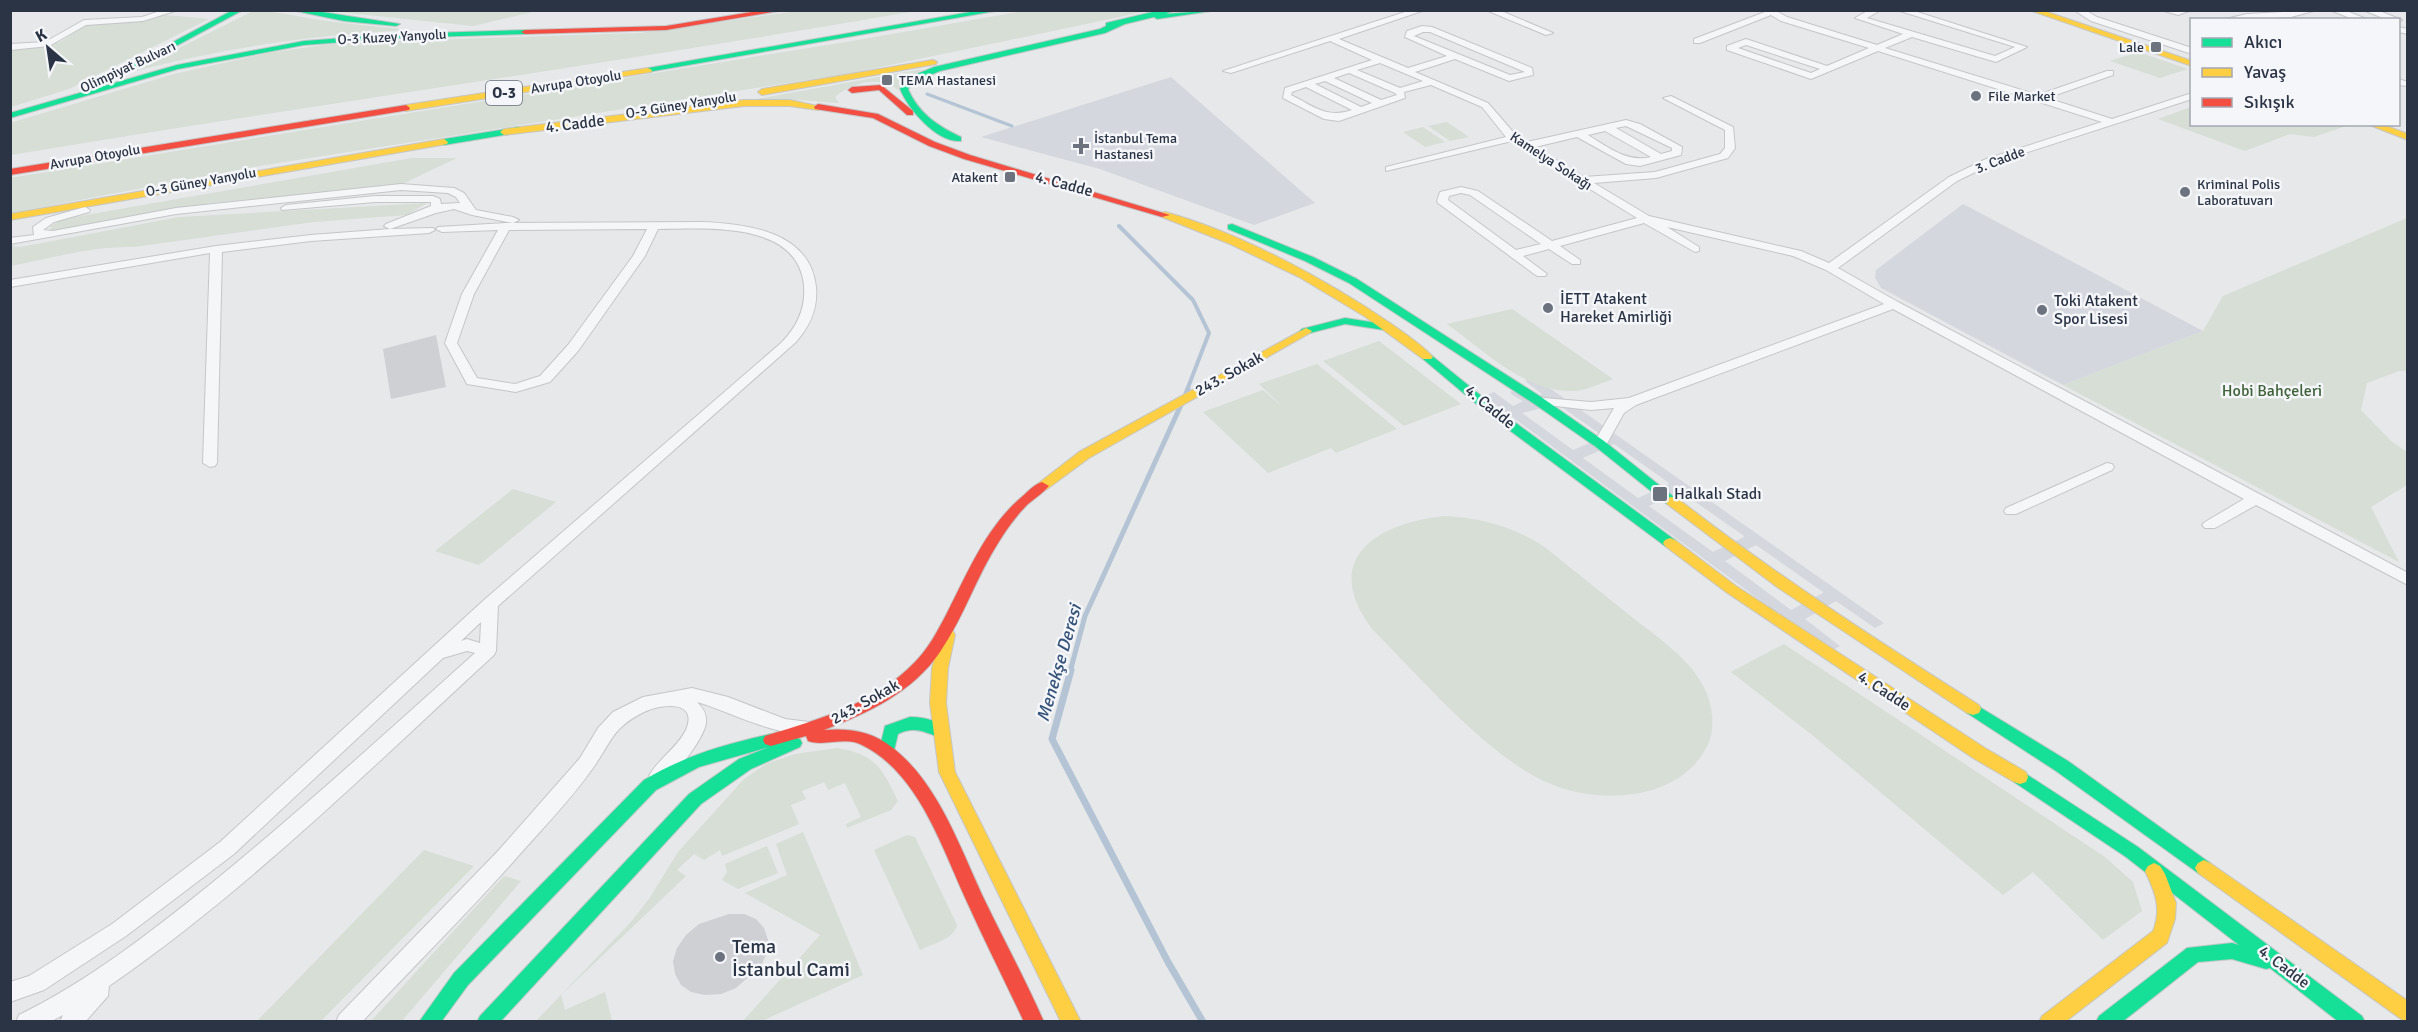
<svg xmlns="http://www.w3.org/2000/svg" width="2418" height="1032" font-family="Signika,sans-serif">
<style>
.built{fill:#d4d7dd;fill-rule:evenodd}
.green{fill:#d6ded6}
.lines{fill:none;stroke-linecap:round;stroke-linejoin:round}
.stream-far3{stroke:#b4c4d5;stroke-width:3}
.stream-far2{stroke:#b4c4d5;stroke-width:4}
.stream-far1{stroke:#b4c4d5;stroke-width:5}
.stream{stroke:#b4c4d5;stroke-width:7}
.building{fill:#ced0d3}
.street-casing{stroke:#c4c6c8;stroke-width:2}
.fast-casing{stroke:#c4c6c8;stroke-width:2}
.slow-casing{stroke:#c4c6c8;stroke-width:2}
.jam-casing{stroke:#c4c6c8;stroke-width:2}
.street{fill:#f5f6f7;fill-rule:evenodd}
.fast{fill:#16e098;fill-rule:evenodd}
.slow{fill:#ffcf43;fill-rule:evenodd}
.jam{fill:#f24e42;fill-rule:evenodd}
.poi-dot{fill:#6c737f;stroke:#f4f6f9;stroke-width:2}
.labels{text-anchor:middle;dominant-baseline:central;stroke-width:5;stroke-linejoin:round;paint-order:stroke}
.far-street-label{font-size:14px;fill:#2b3445;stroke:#f4f6f9}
.far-poi-label{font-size:14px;fill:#2b3445;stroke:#f4f6f9;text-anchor:start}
.shield{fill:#f4f6f9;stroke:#676e7b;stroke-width:1.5}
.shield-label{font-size:15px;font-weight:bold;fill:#2b3445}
.street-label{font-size:16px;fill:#2b3445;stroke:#f4f6f9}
.poi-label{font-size:16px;fill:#2b3445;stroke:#f4f6f9;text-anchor:start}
.park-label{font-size:16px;fill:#3f6138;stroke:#f4f6f9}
.water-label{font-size:18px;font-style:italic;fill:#34527a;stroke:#f4f6f9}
.near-poi-label{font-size:20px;fill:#2b3445;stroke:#f4f6f9;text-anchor:start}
</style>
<rect width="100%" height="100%" fill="#e6e8ea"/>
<path class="built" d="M 1171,77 L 1315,203 L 1254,225 L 1100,169 L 981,137 Z
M 1963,204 L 2111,282 L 2203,331 L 2063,385 L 1881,288 L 1875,278 L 1876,270 Z
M 1534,377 L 1884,623 L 1875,628 L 1836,601 L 1805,619 L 1840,646 L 1830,652 L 1484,396 L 1494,392 L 1513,406 L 1523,401 L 1511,394 L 1511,391 L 1533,398 L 1542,394 L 1525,381 ZM 1552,400 L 1604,437 L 1573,450 L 1522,413 L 1546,407 ZM 1614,444 L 1669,483 L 1669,484 L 1638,498 L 1583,458 ZM 1680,491 L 1744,536 L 1744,537 L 1713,552 L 1649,506 ZM 1756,545 L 1823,592 L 1823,593 L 1791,610 L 1725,561 Z"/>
<path class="green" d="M 253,11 C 280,11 301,18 328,21 C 356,25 384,27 413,30 C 314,34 226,48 131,72 Z
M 329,11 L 537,10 L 537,11 L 473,26 Z
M 798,11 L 916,11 C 615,63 312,105 11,155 L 10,123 L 174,74 L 268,53 L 338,43 L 640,33 Z
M 1023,11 L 1148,11 L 852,73 L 259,166 L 11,213 L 10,178 L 858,40 Z
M 165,15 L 209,19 L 69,89 L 11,107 L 11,49 L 46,46 L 62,41 L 85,25 L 142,20 Z
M 2138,52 L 2188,69 L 2160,78 L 2110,61 Z
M 923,69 L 909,77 L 898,90 C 881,75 851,82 835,97 L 839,103 L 785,99 L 745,101 Z
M 2191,107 L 2192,124 L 2349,125 L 2314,137 L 2290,134 L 2245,151 L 2158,119 Z
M 1447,122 L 1469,137 L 1450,141 L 1428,126 Z
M 1423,127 L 1445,142 L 1425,147 L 1403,132 Z
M 412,158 L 457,158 L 400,185 L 212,203 L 50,231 L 51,226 L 63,219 Z
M 427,203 L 407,215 L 314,222 L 134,247 C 90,246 53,258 11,266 L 11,246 L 21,247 L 179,217 Z
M 2407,218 L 2407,371 L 2399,371 L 2367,383 L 2361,410 L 2391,441 L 2407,452 L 2407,485 L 2371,507 L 2399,562 L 2063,385 L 2203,331 L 2223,296 Z
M 1512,309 L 1613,379 C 1601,383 1586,391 1573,391 C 1526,393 1482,349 1447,324 Z
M 1379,341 L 1461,404 L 1404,426 L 1323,361 Z
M 1317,364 L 1397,429 L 1336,453 L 1331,448 L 1268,473 L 1203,412 L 1263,390 L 1285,409 L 1259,384 Z
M 513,489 L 556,502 L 479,565 L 435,551 Z
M 1445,516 C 1483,518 1514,527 1546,548 C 1573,570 1601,592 1628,614 C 1655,636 1693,659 1707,694 C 1714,712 1715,734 1705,750 C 1676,802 1595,805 1546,782 C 1484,753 1422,679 1373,630 C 1319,560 1376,523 1445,516 Z
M 1784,644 L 2105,857 L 2133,882 L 2142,911 L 2103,940 L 2033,872 L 2003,895 L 1811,734 L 1731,672 Z
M 837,748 C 875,754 882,768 898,801 L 891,810 L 847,828 L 846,824 L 861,817 L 845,783 L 828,790 L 824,782 L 802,791 L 806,799 L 791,805 L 799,824 L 722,856 L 720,850 L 704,860 L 694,854 L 677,870 L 686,876 L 561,995 L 565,1010 L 605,992 L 612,1021 L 535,1022 L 631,922 L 649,899 L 678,852 L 744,779 L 766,764 L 795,754 Z
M 803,832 L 863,975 L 762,1021 L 743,1021 L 820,935 L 745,893 L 787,875 L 776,844 Z
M 907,835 L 915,837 L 957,925 C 954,939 932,944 920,950 L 874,850 Z
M 767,846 L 778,873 L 738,889 L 722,880 L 727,872 L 725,864 Z
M 424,850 L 474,866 L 321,1021 L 257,1021 Z
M 504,876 L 521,881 L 402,1021 L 371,1021 Z"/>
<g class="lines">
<path class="stream-far3" d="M 927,94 L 1012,126"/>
<path class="stream-far2" d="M 1119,226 L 1193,300 L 1209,333 L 1187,390"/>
<path class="stream-far1" d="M 1186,393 L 1188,389
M 1070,672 L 1085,616 L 1181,405"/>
<path class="stream" d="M 1071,670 L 1052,739 L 1168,962 L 1203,1022"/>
</g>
<path class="building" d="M 436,335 L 446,387 L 391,399 L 383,349 Z
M 729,914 L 744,914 L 756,919 L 764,928 L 768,940 L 767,953 L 761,966 L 736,988 L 721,994 L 705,995 L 691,992 L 681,985 L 675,974 L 673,961 L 677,948 L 686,935 L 699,924 Z"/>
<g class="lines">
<g class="street-casing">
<path id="street" d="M 163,10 L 178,10 L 143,21 L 86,25 L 49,46 L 10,50 L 10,44 L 45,42 L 84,20 L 142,17 Z
M 1411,10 L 1425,10 L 1339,39 L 1408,68 L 1447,56 L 1405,37 L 1407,31 L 1422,26 L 1432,27 L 1532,68 L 1533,75 L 1509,81 L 1455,59 L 1415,72 L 1488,103 L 1513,132 L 1527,142 L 1626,120 L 1640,124 L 1682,147 L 1681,155 L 1640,166 L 1626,164 L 1577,137 L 1535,147 L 1584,177 L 1655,172 L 1720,154 L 1725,148 L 1725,130 L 1663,98 L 1671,96 L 1733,127 L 1735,148 L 1728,158 L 1656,178 L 1594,183 L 1649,216 L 1801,251 L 1829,263 L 1949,177 L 1986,159 L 2102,122 L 1878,51 L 1811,79 L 1727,50 L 1727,46 L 1746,39 L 1827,66 L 1869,48 L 1781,21 L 1771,15 L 1700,43 L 1694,43 L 1694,39 L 1765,12 L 1763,10 L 1781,10 L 1778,12 L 1787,17 L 1877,45 L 1903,34 L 1855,18 L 1869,10 L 1881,10 L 1867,18 L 1995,56 L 2015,47 L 1897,10 L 1911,10 L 2027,47 L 1996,62 L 1912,37 L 1885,48 L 2038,95 L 2107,71 L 2113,71 L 2113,75 L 2047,98 L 2112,119 L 2192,93 L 2192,99 L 1994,163 L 1957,181 L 1838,268 L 1898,302 L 2408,573 L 2408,585 L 2256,505 L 2215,528 L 2205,528 L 2202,525 L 2205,522 L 2244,499 L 1893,309 L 1636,405 L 1624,413 L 1605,447 L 1595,447 L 1593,444 L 1614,408 L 1591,410 L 1537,404 L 1530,400 L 1532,397 L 1591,402 L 1629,398 L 1884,304 L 1826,270 L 1793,256 L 1667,227 L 1699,247 L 1699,251 L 1695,252 L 1644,223 L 1560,246 L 1580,260 L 1580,264 L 1572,264 L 1549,249 L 1523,256 L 1547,274 L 1545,276 L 1537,276 L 1438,203 L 1437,201 L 1440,192 L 1461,187 L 1478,191 L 1552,241 L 1637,218 L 1512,141 L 1386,171 L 1386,167 L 1506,137 L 1482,107 L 1431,85 L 1404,92 L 1405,98 L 1339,121 L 1324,119 L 1283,98 L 1285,88 L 1372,60 L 1330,41 L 1231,73 L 1223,71 ZM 1423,32 L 1430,32 L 1525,72 L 1510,75 L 1414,36 ZM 1746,45 L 1820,69 L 1811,73 L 1738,48 ZM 1380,63 L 1423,81 L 1400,88 L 1357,70 ZM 1349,73 L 1395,93 L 1397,95 L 1381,100 L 1334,78 ZM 1325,81 L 1372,103 L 1361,107 L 1315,84 ZM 1306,87 L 1352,110 C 1327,119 1313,106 1291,95 L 1292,92 ZM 1626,126 L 1672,148 L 1672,151 L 1661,154 L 1616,128 ZM 1605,131 L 1651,157 C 1627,163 1608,147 1588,135 ZM 1461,193 L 1470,195 L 1541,244 L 1516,250 L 1448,200 L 1449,196 Z
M 1486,10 L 1499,10 L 1553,33 L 1546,35 Z
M 2074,10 L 2085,10 L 2097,17 L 2192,48 L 2192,54 L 2091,21 Z
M 2161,10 L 2192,10 L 2178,15 Z
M 2317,10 L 2291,17 L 2221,20 L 2247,14 Z
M 2330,10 L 2344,10 L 2369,20 L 2355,20 Z
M 2363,10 L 2377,10 L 2402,20 L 2398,22 L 2398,20 L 2388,20 Z
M 2398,27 L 2408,29 L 2408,34 L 2398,32 Z
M 2398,79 L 2408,82 L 2408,86 L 2398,85 Z
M 401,184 L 454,188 L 464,193 L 476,210 L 513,217 L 519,220 L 513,223 L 472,215 L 454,209 L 436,213 L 390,229 L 433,228 L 435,230 L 429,233 L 311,241 L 222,252 L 217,463 L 215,466 L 210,467 L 203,463 L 210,253 L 10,287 L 10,280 L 216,246 L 311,235 L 390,229 L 384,226 L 386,224 L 431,206 L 431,202 L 375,202 L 282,210 L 281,208 L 286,205 L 375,196 L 433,196 L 440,199 L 441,204 L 460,203 L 456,197 L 448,193 L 401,190 L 176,214 L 10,244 L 10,238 L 34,235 L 33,227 L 46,218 L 85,207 L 90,210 L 89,212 L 54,222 L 43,230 L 53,231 L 176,208 Z
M 702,222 C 747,224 810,231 816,287 C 818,309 810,326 796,342 L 498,606 L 496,651 L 494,655 C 370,769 248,890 109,986 L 108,996 L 85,1022 L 60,1022 L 63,1015 L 50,1022 L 16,1022 L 19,1015 C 88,981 147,935 207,887 C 299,812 387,732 475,653 L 467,651 L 443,658 L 234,854 L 126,936 L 44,990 L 10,1002 L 10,982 L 29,976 L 112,924 L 220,842 L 484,600 L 781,343 C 797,327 806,309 804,285 C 797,220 705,229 658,229 L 645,256 L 578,351 L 550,382 L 516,392 L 467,384 L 445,343 L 462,294 L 498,230 L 442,232 L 436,229 L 438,227 L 506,223 ZM 647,229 L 633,256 L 568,345 L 540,376 L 515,384 L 477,378 L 457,343 L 474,294 L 509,230 ZM 481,622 L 480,643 L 467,639 L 461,641 Z
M 2107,463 L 2112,464 L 2114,467 L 2112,470 L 2016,514 L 2006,514 L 2004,511 L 2006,508 Z
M 692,688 L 728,697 L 785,719 L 809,722 L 812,727 L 809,732 C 783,740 726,710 697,702 C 703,708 707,714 706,723 C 704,738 678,772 665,781 C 660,784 656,783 651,781 L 649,776 C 658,759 677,748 686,730 C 699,699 660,704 644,712 C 612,728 612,741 593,768 C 570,801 539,832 513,862 C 464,917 412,968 362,1022 L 336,1022 L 339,1015 L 498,851 L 580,758 L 598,728 L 613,712 L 643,697 Z"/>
</g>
<g class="fast-casing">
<path id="fast" d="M 233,10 L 243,10 L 122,75 L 115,73 Z
M 291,10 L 309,10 L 400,24 L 396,26 L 344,21 Z
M 982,10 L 1001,10 L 648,72 L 644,70 L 648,68 Z
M 1161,10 L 1175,10 L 1166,14 L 1218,10 L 1157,19 L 1154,17 L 1125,24 L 1105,33 L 940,71 L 918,80 L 908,89 C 919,114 938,126 961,137 L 961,141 C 937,143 908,109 900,89 L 912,76 L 934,67 L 1100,29 L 1106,26 L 1106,23 Z
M 525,30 L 529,32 L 528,34 L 397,38 L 304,45 L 178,69 L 10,118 L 10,113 L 177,65 L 304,41 L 397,34 Z
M 519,127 L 522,128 L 522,132 L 444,145 L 440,142 L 444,139 Z
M 1232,224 L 1313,257 L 1357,279 L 1541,397 L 1604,441 L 1679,501 L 1677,504 L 1667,504 L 1596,447 L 1533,403 L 1349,283 L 1305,261 L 1228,229 L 1228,225 Z
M 1345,318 L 1384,324 L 1390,327 L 1384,330 L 1345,324 L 1306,334 L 1300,331 L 1302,329 Z
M 1427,354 L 1431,355 L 1501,412 L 1675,540 L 1677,543 L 1675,546 L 1665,546 L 1493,418 L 1423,359 L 1421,357 Z
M 1973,703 L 2068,761 L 2210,863 L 2213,868 L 2210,873 L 2204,876 L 2198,873 L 2056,771 L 1967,713 L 1965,709 L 1967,705 Z
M 910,717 C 922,717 941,720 947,731 L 945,735 L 939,737 C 924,732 914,726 898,734 L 893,755 L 887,757 L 881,755 L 879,751 L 885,726 Z
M 771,734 L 777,736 L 779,740 L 777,743 L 794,737 L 800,739 L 802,743 L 800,747 L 751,769 L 701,804 L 500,1022 L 477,1022 L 480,1016 L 689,794 L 739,759 L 769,747 L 699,767 L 656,790 L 468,985 L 441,1022 L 419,1022 L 454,973 L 644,780 C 684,756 726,744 771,734 Z
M 2020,770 L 2138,847 L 2362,1016 L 2365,1022 L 2339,1022 L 2270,968 L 2266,969 L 2232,959 L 2198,962 L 2122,1022 L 2096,1022 L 2099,1016 L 2187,948 L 2232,943 L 2239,945 L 2126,857 L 2014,782 L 2012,777 L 2014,772 Z"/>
</g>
<g class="slow-casing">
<path id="slow" d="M 2029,10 L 2041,10 L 2192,61 L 2192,66 Z
M 933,60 L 937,62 L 936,64 L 762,95 L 758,92 L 762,89 Z
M 648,68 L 652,70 L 651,72 L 406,111 L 402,108 L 406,105 Z
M 744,100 L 790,100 L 822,107 L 818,110 L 790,106 L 744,106 L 504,135 L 500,132 L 504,129 Z
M 2367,124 L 2381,124 L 2408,134 L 2408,140 Z
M 444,139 L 448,142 L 447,144 L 10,220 L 10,214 Z
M 1165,212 C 1239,232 1327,280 1390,323 C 1404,333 1421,344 1433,357 L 1431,359 L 1423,359 L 1364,316 L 1299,277 L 1230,244 L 1162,217 L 1162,213 Z
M 1306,328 L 1312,331 L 1310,333 L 1089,458 L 1047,489 L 1042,490 L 1035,486 L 1079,452 Z
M 1672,497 L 1677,498 C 1773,573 1875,639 1979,705 L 1981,709 L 1979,713 L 1973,715 L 1967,713 L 1777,587 L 1667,504 L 1665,501 L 1667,498 Z
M 1670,538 L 1675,540 L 1736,586 L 1985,748 L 2026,772 L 2028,777 L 2026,782 L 2020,784 L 2014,782 L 1973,758 L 1726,592 L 1665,546 L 1663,543 L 1665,540 Z
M 948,630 L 953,631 L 955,635 L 948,668 L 946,703 L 955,772 L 1081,1022 L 1061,1022 L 939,772 L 930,703 L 932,668 L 941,635 L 943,631 Z
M 2204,860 L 2210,863 L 2408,1001 L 2408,1022 L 2401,1019 L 2198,873 L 2195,868 L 2198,863 Z
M 2154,863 L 2160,866 L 2165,874 L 2176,903 L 2175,919 L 2167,943 L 2065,1022 L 2039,1022 L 2042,1016 L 2153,931 C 2162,908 2155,892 2145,871 L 2148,866 Z"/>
</g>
<g class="jam-casing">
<path id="jam" d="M 764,10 L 785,10 L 666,30 L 525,34 L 521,32 L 525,30 L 666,26 Z
M 881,85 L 913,111 L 913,115 L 907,115 L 879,90 L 852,93 L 848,90 L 852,87 Z
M 818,104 L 878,114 L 935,142 L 970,155 L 1170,215 L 1162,217 L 964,159 L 929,146 L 873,118 L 815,109 L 814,107 Z
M 406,105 L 410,108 L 409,110 L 10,175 L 10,169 Z
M 1042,482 L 1049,486 C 1043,493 1035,498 1028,504 C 1017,515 1008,527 1000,540 C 977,575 964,617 940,652 C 913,692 868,713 824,730 C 850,728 872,731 893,748 C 940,785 961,851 986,903 C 1005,942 1026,981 1044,1022 L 1024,1022 C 1005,981 985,942 967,902 C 942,848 919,773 862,745 C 845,736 825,747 808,741 L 806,736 L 771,746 L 765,744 L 763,740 L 765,736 C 819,719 875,704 915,662 C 929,648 938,630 947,613 C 968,572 987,525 1024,495 C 1029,490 1035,484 1042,482 Z"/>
</g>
<use href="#street" class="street"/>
<use href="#fast" class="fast"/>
<use href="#slow" class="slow"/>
<use href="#jam" class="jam"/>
</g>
<g class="poi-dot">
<rect x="2150" y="41" width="12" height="12" rx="3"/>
<rect x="881" y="74" width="12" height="12" rx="3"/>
<circle cx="1976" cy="96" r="6"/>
<path d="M1078 137h6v6h6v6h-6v6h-6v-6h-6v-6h6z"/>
<rect x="1004" y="171" width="12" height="12" rx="3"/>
<circle cx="2185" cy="192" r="6"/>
<circle cx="1548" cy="308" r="6"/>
<circle cx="2042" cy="310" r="6"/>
<rect x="1652" y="486" width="16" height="16" rx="3"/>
<circle cx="720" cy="957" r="6"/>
</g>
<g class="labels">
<g class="far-street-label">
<text transform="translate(392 37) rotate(-3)">O-3 Kuzey Yanyolu</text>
<text transform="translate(128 67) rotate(-25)">Olimpiyat Bulvarı</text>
<text transform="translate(576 82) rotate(-9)">Avrupa Otoyolu</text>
<text transform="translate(681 105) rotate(-9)">O-3 Güney Yanyolu</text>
<text transform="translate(95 157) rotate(-10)">Avrupa Otoyolu</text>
<text transform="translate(2000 160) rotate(-21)">3. Cadde</text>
<text transform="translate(1551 161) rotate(33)">Kamelya Sokağı</text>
<text transform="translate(201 182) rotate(-10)">O-3 Güney Yanyolu</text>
</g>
<g class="far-poi-label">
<text x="2144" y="47" text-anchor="end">Lale</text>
<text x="899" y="80">TEMA Hastanesi</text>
<text x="1988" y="96">File Market</text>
<text x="1094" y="138">İstanbul Tema<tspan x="1094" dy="16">Hastanesi</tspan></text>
<text x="998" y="177" text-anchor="end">Atakent</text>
<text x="2197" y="184">Kriminal Polis<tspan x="2197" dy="16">Laboratuvarı</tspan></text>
</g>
<rect class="shield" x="486" y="81" width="36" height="24" rx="4.5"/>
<g class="shield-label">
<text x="504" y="93">O-3</text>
</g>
<g class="street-label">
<text transform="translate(575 124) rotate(-7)">4. Cadde</text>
<text transform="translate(1064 184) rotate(15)">4. Cadde</text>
<text transform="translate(1229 374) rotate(-29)">243. Sokak</text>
<text transform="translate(1490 407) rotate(39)">4. Cadde</text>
<text transform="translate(1884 691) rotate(33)">4. Cadde</text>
<text transform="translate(865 702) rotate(-29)">243. Sokak</text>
<text transform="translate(2284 967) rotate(37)">4. Cadde</text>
</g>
<g class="poi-label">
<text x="1560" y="299">İETT Atakent<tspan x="1560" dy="18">Hareket Amirliği</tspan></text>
<text x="2054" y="301">Toki Atakent<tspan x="2054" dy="18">Spor Lisesi</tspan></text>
<text x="1674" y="494">Halkalı Stadı</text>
</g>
<g class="park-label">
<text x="2272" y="391">Hobi Bahçeleri</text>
</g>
<g class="water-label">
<text transform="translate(1059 663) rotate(-74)">Menekşe Deresi</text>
</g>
<g class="near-poi-label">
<text x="732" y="946">Tema<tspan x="732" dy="23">İstanbul Cami</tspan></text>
</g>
</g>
<rect width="2418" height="1032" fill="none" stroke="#2b3445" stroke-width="24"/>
<rect x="2190" y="18" width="210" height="108" fill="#f4f6f9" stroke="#a4a8b1" stroke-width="1.5"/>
<rect x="2202" y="38" width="30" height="9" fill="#16e098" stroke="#a4a8b1" stroke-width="1.5"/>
<text x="2244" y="48" font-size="18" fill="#2b3445">Akıcı</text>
<rect x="2202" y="68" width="30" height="9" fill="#ffcf43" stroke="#a4a8b1" stroke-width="1.5"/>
<text x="2244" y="78" font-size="18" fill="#2b3445">Yavaş</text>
<rect x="2202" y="98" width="30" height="9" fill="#f24e42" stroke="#a4a8b1" stroke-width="1.5"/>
<text x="2244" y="108" font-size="18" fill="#2b3445">Sıkışık</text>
<g transform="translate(48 48) rotate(331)" stroke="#f4f6f9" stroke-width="4.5" paint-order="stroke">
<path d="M0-4.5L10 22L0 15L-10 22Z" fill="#2b3445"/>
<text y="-9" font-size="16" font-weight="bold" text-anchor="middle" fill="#2b3445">K</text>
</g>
</svg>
